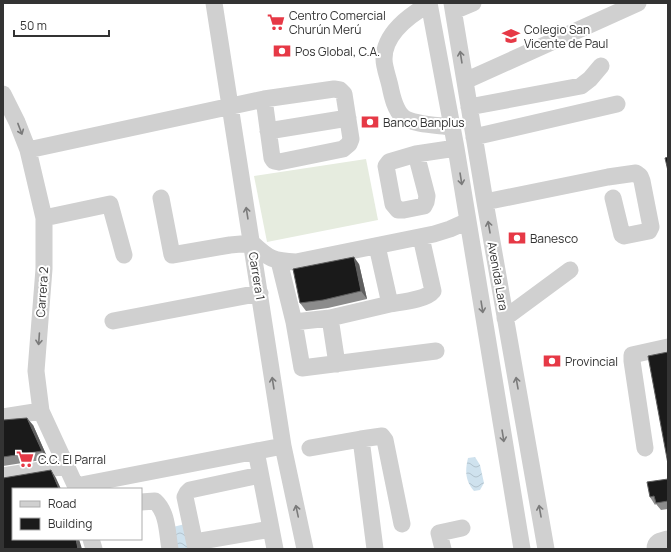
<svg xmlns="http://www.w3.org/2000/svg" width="671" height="552" font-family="Manrope,sans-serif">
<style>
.garden{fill:#e6ecdf}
.water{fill:url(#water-waves)}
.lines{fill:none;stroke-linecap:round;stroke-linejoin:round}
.minor{stroke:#d0d0d0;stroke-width:17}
.wall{fill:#8c8c8c}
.shaded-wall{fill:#5f5f5f}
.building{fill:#1a1a1a;stroke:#5f5f5f}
.oneway{stroke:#7a7a7a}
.labels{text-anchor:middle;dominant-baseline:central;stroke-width:4;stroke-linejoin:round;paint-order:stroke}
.poi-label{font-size:12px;fill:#333;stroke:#fff;text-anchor:start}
.street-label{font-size:12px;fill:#333;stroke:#fff}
</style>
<defs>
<pattern id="water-waves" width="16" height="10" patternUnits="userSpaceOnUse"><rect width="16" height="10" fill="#cfe2ee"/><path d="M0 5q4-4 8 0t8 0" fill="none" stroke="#b2c2cd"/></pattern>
</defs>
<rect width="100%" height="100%" fill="#fff"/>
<path class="garden" d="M 366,159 L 378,220 L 267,242 L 254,176 Z"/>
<path class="water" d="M 475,457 L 480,465 L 484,483 L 480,490 L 474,491 C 465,480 465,471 468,458 Z
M 185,524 L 190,549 L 177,549 L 173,527 Z"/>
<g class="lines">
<path class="minor" d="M 214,3 L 283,446 L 305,549
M 429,3 L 456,148 L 522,549
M 452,3 L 485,202 L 546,549
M 429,4 C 410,15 384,33 384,59 C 384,67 388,77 390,86 C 392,96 395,110 403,117 C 414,125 438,125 451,127
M 454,11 L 473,3
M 465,81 L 638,3
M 3,94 L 17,122 L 28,150 L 44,218 L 44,269 L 36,371 L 41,411 L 77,489
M 469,107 L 581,86 L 590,79 L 601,66
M 268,131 L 348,118
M 474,137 L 617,104
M 28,150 L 264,99 L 334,89 L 340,90 L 344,94 L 351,139 L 349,144 L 343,149 L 279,162 L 274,161 L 272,158 L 264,99
M 416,154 L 427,196 L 426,202 L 424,206 L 404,210 L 398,210 L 393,204 L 386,166 L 389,162 L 416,154 L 456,148
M 161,198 L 172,255 L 230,245 L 252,243 C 269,259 273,261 296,262 L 434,234 L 450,229 L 468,221
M 485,202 L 608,177 L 636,173 L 640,176 L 642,181 L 651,227 L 649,231 L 624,236 L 622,235 L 613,198
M 44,218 L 110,204 L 124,255
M 377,246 L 390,304 C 401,302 426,300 433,291 L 421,237
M 279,261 L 294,322 L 330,318 L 390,304
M 330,318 L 337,364
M 505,318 L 570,270
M 113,321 L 260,293
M 294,322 L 302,368 L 436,351
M 3,417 L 41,411
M 310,448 L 361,439
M 645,448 L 632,361 L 632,355 L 668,347
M 256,451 L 275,549
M 3,476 L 66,466
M 76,486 L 283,446
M 141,502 L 155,501 C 168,513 167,533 170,549
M 91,539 L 94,549
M 195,542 L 271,529
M 196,549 L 185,497 L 187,493 L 190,490 L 260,475
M 375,549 L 361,439 L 382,436 L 385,440 L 402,524
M 443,549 L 439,533 L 462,528
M 655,549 C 655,541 661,541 668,539"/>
</g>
<path class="wall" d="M 359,264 L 367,299 L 328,308 L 306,311 L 300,303 Z
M 3,420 L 33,425 L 48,459 L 3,466 Z
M 668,479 L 668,509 L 661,510 L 656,504 L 655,505 L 650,497 Z"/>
<path class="shaded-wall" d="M 354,257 L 359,264 L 367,299 L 361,291 Z
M 27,418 L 33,425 L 48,459 L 42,451 Z
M 51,470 L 56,478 L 61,489 L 59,489 Z
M 76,539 L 79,539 L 82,549 L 78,549 Z"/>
<path class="building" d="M 668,157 L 668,171 L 665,158 Z
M 354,257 L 361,291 L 323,300 L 300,303 L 293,269 Z
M 668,352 L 668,464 L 648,356 Z
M 27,418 L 42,451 L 3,457 L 3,420 Z
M 51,470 L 59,489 L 13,489 L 13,539 L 76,539 L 78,549 L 3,549 L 3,478 Z
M 668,479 L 668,501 L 656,503 L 654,496 L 650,497 L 647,482 Z"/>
<defs><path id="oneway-shaft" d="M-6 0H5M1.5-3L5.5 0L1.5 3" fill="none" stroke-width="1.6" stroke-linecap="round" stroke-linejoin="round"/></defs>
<g class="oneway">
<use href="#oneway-shaft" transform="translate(461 57) rotate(-99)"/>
<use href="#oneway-shaft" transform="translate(20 129) rotate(69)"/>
<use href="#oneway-shaft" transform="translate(461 179) rotate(81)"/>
<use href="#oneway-shaft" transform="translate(247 213) rotate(-99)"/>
<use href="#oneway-shaft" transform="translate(489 227) rotate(-100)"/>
<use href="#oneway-shaft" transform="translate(482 307) rotate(81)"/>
<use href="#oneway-shaft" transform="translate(39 339) rotate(94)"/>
<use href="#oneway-shaft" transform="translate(273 383) rotate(-99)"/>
<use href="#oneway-shaft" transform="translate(517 383) rotate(-100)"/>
<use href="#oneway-shaft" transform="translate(503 436) rotate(81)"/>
<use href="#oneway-shaft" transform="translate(297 511) rotate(-102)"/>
<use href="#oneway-shaft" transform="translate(540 511) rotate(-100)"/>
</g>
<defs>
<g id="supermarket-bare" transform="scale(1.38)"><path d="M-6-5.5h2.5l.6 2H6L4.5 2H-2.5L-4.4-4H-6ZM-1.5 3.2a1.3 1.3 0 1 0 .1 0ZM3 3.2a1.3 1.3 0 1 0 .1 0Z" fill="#e63946" stroke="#fff" stroke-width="2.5" paint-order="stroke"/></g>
<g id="school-bare" transform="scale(1.38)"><path d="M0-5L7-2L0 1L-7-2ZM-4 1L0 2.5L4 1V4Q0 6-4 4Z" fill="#e63946" stroke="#fff" stroke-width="2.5" paint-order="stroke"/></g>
<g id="bank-bare" transform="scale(1.38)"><path d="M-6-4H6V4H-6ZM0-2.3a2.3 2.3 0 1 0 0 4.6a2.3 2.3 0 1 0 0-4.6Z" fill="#e63946" stroke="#fff" stroke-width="2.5" paint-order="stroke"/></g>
</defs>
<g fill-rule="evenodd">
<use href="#supermarket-bare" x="276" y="22"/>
<use href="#school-bare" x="511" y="36"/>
<use href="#bank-bare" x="282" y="51"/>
<use href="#bank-bare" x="370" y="122"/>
<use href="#bank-bare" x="517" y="238"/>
<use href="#bank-bare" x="552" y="361"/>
<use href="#supermarket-bare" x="25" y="459"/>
</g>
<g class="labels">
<g class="poi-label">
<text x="289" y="15">Centro Comercial<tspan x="289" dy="14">Churún Merú</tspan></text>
<text x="524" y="29">Colegio San<tspan x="524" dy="14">Vicente de Paul</tspan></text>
<text x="295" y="51">Pos Global, C.A.</text>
<text x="383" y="122">Banco Banplus</text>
<text x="530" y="238">Banesco</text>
<text x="565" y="361">Provincial</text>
<text x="38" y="459">C.C. El Parral</text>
</g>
<g class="street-label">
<text transform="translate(257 276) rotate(81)">Carrera 1</text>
<text transform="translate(498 276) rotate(80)">Avenida Lara</text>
<text transform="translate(42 292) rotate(-86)">Carrera 2</text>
</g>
</g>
<rect width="671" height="552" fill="none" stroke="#333333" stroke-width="8"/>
<rect x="12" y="488" width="130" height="52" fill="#ffffff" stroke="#adadad"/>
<rect x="20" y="501" width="20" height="6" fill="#d0d0d0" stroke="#adadad"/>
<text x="48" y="508" font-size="12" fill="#333333">Road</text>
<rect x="20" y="518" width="20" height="12" fill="#1a1a1a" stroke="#adadad"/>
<text x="48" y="528" font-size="12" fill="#333333">Building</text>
<path d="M14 30v6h95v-6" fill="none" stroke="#333333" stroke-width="2"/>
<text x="20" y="30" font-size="12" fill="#333333" stroke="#ffffff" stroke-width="3" paint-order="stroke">50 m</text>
</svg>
